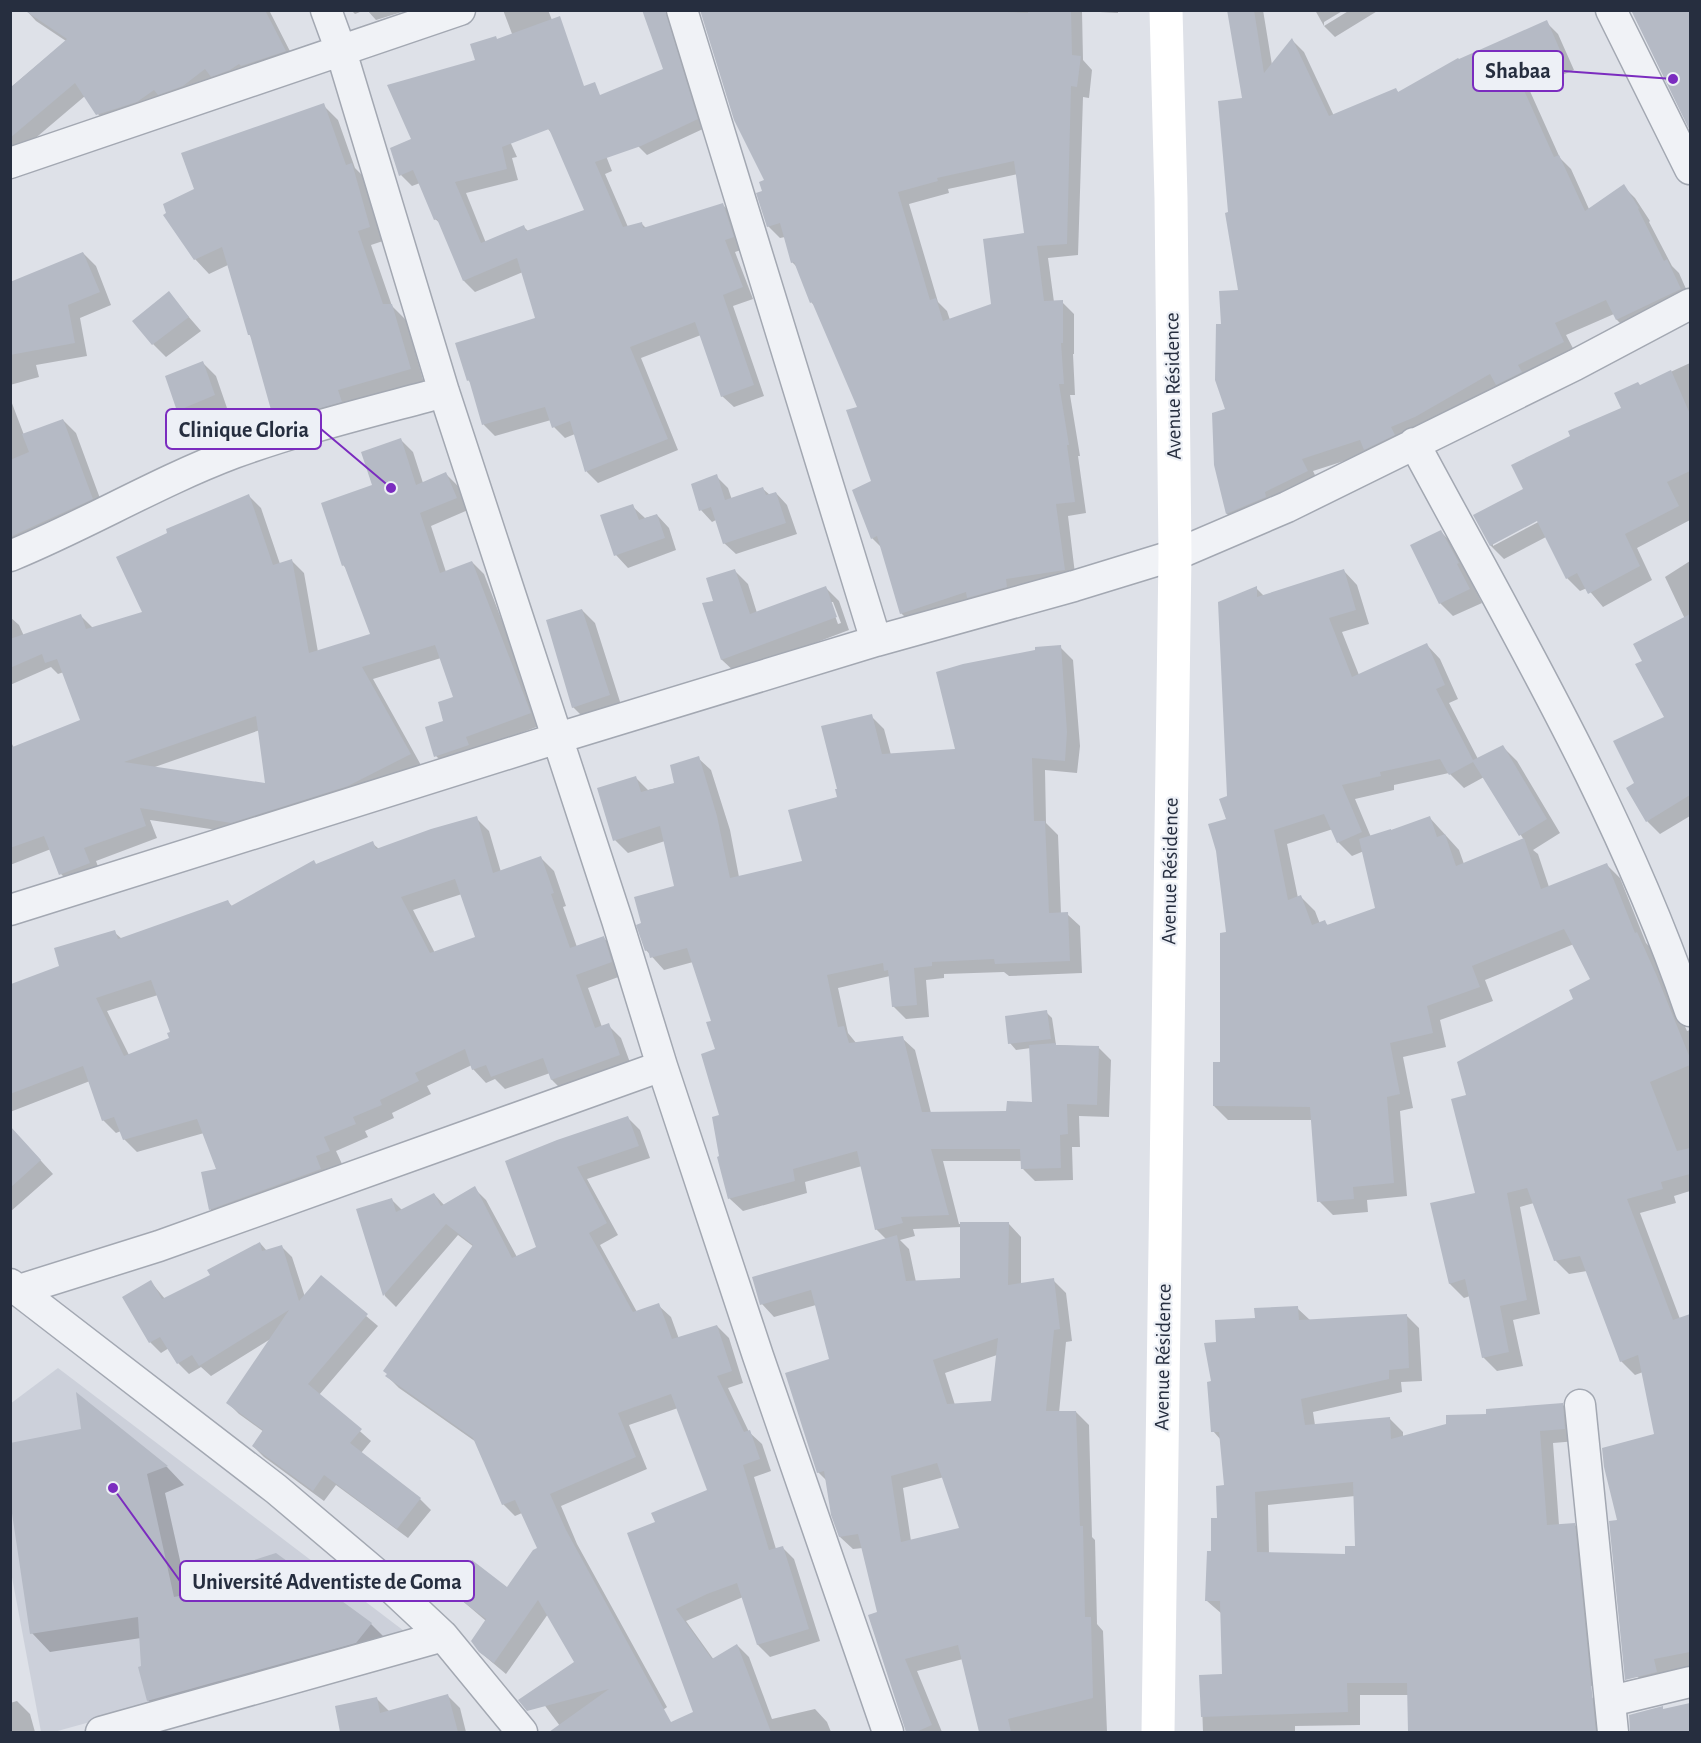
<svg xmlns="http://www.w3.org/2000/svg" width="1701" height="1743" font-family="'Alegreya Sans',sans-serif">
<style>
.built{fill:#ccd0da}
.shadow{fill:#0003;fill-rule:evenodd}
.building{fill:#b5bac5;fill-rule:evenodd}
.lines{fill:none;stroke-linecap:round;stroke-linejoin:round}
.minor-casing{stroke:#a3a8b2;stroke-width:33}
.minor{stroke:#f0f2f6;stroke-width:30}
.secondary{stroke:#fff;stroke-width:33}
.labels{text-anchor:middle;dominant-baseline:central;stroke-width:4.5;stroke-linejoin:round;paint-order:stroke}
.street-label{font-size:21px;fill:#262e3f;stroke:#edf0f6}
.leader{fill:none;stroke:#7b2cbf;stroke-width:2}
.callout-dot{fill:#7b2cbf;stroke:#edf0f6;stroke-width:2}
.callout{fill:#edf0f6;stroke:#7b2cbf;stroke-width:2}
.callout-label{font-size:22px;text-anchor:middle;font-weight:bold;fill:#262e3f}
</style>
<rect width="100%" height="100%" fill="#dee1e8"/>
<path class="built" d="M 58,1368 L 408,1634 L 54,1732 L 41,1732 L 11,1572 L 10,1404 Z"/>
<path class="shadow" d="M 26,10 L 269,10 L 296,63 L 110,127 L 98,114 L 85,96 L 25,147 L 10,152 L 10,88 L 66,41 L 36,21 Z
M 351,10 L 365,10 L 355,14 Z
M 367,10 L 402,10 L 402,12 L 376,20 Z
M 503,10 L 548,10 L 612,171 L 605,174 L 628,227 L 641,223 L 647,229 L 723,205 L 734,216 L 744,249 L 735,252 L 753,299 L 733,306 L 764,396 L 734,407 L 722,396 L 701,335 L 641,358 L 678,450 L 598,483 L 587,472 L 575,434 L 565,438 L 554,427 L 551,420 L 495,436 L 484,425 L 472,384 L 468,380 L 537,319 L 523,272 L 475,292 L 464,281 L 441,224 L 435,219 L 420,183 L 412,186 L 401,175 L 413,140 L 480,75 L 517,157 L 512,158 L 518,180 L 466,193 L 486,243 L 524,227 L 529,232 L 586,211 L 553,135 L 548,129 Z
M 701,10 L 1118,10 L 1118,13 L 1082,11 L 1083,60 L 1092,70 L 1089,98 L 1083,97 L 1078,255 L 1048,258 L 1054,302 L 1062,302 L 1074,314 L 1074,354 L 1073,354 L 1075,395 L 1070,395 L 1080,456 L 1078,456 L 1086,513 L 1068,516 L 1076,582 L 913,625 L 901,613 L 882,548 L 872,538 L 873,482 L 859,407 L 816,307 L 811,302 L 798,268 L 792,262 L 785,237 L 780,238 L 768,226 L 764,192 L 766,181 ZM 1018,174 L 1026,235 L 992,305 L 950,320 L 947,311 L 938,302 L 909,204 L 949,193 L 948,189 Z
M 1229,10 L 1263,10 L 1272,65 L 1292,40 L 1304,52 L 1334,116 L 1396,90 L 1399,93 L 1459,61 L 1546,22 L 1558,34 L 1574,70 L 1529,89 L 1560,158 L 1571,169 L 1589,209 L 1623,186 L 1635,198 L 1650,221 L 1649,222 L 1672,266 L 1679,273 L 1690,298 L 1629,332 L 1617,320 L 1614,314 L 1566,335 L 1576,354 L 1369,453 L 1313,471 L 1319,483 L 1239,526 L 1227,514 L 1216,465 L 1227,410 L 1222,325 L 1239,291 L 1230,213 L 1244,99 Z
M 1315,10 L 1344,10 L 1324,22 L 1324,26 Z
M 1350,10 L 1379,10 L 1335,37 L 1324,26 Z
M 1632,10 L 1690,10 L 1690,129 Z
M 665,13 L 673,21 L 705,128 L 647,155 L 638,146 L 665,70 Z
M 323,105 L 338,120 L 355,168 L 366,179 L 383,241 L 371,245 L 392,306 L 406,320 L 424,383 L 289,430 L 275,416 L 252,338 L 249,334 L 228,265 L 209,274 L 195,259 L 195,190 Z
M 83,253 L 96,266 L 111,305 L 80,318 L 87,356 L 36,365 L 39,377 L 10,385 L 10,304 Z
M 169,294 L 201,331 L 166,357 L 153,344 Z
M 203,363 L 216,376 L 227,408 L 192,424 L 178,411 L 167,377 Z
M 1690,363 L 1690,520 L 1637,548 L 1652,580 L 1603,607 L 1587,588 L 1580,591 L 1567,578 L 1546,537 L 1504,559 L 1491,546 L 1475,516 L 1525,489 L 1623,409 L 1640,386 ZM 1543,517 L 1544,519 L 1493,546 L 1493,543 Z
M 10,398 L 24,435 L 63,420 L 76,433 L 105,512 L 10,541 Z
M 401,440 L 413,452 L 423,483 L 446,474 L 458,486 L 468,510 L 431,526 L 446,572 L 472,562 L 484,574 L 542,725 L 478,749 L 448,768 L 436,756 L 445,722 L 455,698 L 441,658 L 373,679 L 422,767 L 244,834 L 150,820 L 157,838 L 96,861 L 101,875 L 73,886 L 61,874 L 51,849 L 10,865 L 10,740 L 14,748 L 82,721 L 64,672 L 58,674 L 51,667 L 10,685 L 10,617 L 19,625 L 24,636 L 81,616 L 93,628 L 144,613 L 249,496 L 261,508 L 280,564 L 292,561 L 304,573 L 318,652 L 372,635 L 346,568 L 343,565 L 374,486 ZM 260,730 L 266,785 L 152,768 Z
M 716,476 L 728,488 L 732,500 L 763,489 L 770,495 L 776,493 L 787,505 L 797,534 L 736,554 L 724,543 L 716,520 L 712,522 L 701,510 Z
M 632,506 L 645,518 L 657,515 L 669,528 L 676,550 L 628,568 L 616,555 Z
M 1441,532 L 1454,545 L 1471,576 L 1469,577 L 1482,603 L 1453,616 L 1440,603 Z
M 1690,561 L 1690,816 L 1660,834 L 1647,821 L 1636,784 L 1666,718 L 1644,662 L 1685,619 L 1665,577 Z
M 734,570 L 748,584 L 757,613 L 826,588 L 839,601 L 849,630 L 736,673 L 722,660 L 704,604 L 715,603 ZM 830,602 L 833,602 L 841,623 L 838,624 Z
M 1344,571 L 1357,585 L 1369,624 L 1342,632 L 1359,675 L 1427,645 L 1440,659 L 1458,699 L 1449,703 L 1478,759 L 1503,747 L 1517,761 L 1560,833 L 1533,850 L 1538,854 L 1549,887 L 1606,864 L 1620,878 L 1646,943 L 1651,948 L 1687,1031 L 1690,1030 L 1690,1191 L 1674,1196 L 1676,1203 L 1640,1213 L 1680,1319 L 1690,1316 L 1690,1668 L 1639,1678 L 1625,1664 L 1619,1522 L 1656,1435 L 1643,1372 L 1635,1375 L 1621,1361 L 1587,1271 L 1569,1274 L 1555,1260 L 1534,1203 L 1520,1207 L 1540,1314 L 1513,1320 L 1523,1366 L 1497,1371 L 1483,1357 L 1470,1296 L 1464,1298 L 1450,1284 L 1432,1205 L 1477,1194 L 1468,1096 L 1575,999 L 1592,979 L 1574,944 L 1485,980 L 1493,1001 L 1440,1020 L 1446,1047 L 1403,1057 L 1413,1108 L 1400,1111 L 1407,1196 L 1367,1200 L 1368,1212 L 1333,1215 L 1319,1201 L 1312,1120 L 1228,1120 L 1214,1106 L 1222,1064 L 1228,933 L 1217,851 L 1228,820 L 1228,797 L 1256,588 L 1264,596 ZM 1449,773 L 1464,788 L 1484,777 L 1524,840 L 1464,864 L 1459,850 L 1430,818 L 1371,837 L 1355,799 L 1394,790 L 1394,785 ZM 1333,829 L 1338,842 L 1352,856 L 1364,851 L 1377,909 L 1329,926 L 1324,922 L 1320,924 L 1315,911 L 1301,897 L 1298,898 L 1287,844 Z
M 582,610 L 595,623 L 622,708 L 586,720 L 573,707 Z
M 1060,647 L 1073,660 L 1080,746 L 1077,773 L 1045,770 L 1046,823 L 1058,835 L 1061,914 L 1067,914 L 1080,926 L 1082,973 L 1009,976 L 1004,972 L 944,974 L 944,978 L 926,980 L 929,1017 L 906,1019 L 893,1006 L 890,976 L 838,988 L 848,1033 L 857,1044 L 902,1038 L 915,1050 L 931,1113 L 1008,1112 L 1033,1103 L 1031,1048 L 1016,1050 L 1010,1043 L 1046,1012 L 1052,1018 L 1056,1045 L 1098,1047 L 1111,1060 L 1109,1117 L 1079,1116 L 1080,1147 L 1072,1147 L 1073,1180 L 1035,1181 L 1023,1169 L 1022,1161 L 943,1161 L 959,1224 L 1009,1224 L 1021,1237 L 1021,1284 L 1053,1280 L 1066,1293 L 1072,1341 L 1066,1342 L 1059,1413 L 1076,1412 L 1089,1425 L 1092,1537 L 1095,1540 L 1097,1624 L 1103,1631 L 1107,1732 L 980,1732 L 963,1659 L 917,1671 L 942,1732 L 908,1732 L 870,1616 L 879,1613 L 863,1548 L 853,1549 L 840,1537 L 827,1481 L 818,1472 L 831,1360 L 816,1305 L 774,1317 L 762,1304 L 886,1239 L 876,1229 L 862,1166 L 805,1182 L 807,1193 L 743,1211 L 730,1199 L 719,1158 L 721,1157 L 721,1117 L 713,1022 L 693,962 L 664,970 L 646,950 L 643,924 L 675,887 L 665,841 L 628,853 L 615,840 L 635,777 L 648,790 L 676,784 L 698,758 L 711,770 L 730,830 L 739,877 L 804,862 L 838,798 L 871,716 L 884,729 L 891,755 L 957,750 ZM 962,1227 L 962,1279 L 916,1282 L 909,1249 L 900,1240 L 915,1236 L 913,1229 ZM 997,1355 L 993,1403 L 955,1405 L 945,1373 ZM 944,1477 L 961,1529 L 911,1541 L 903,1488 Z
M 476,818 L 489,831 L 501,872 L 541,858 L 554,871 L 566,906 L 563,907 L 577,947 L 604,938 L 617,951 L 624,975 L 588,988 L 602,1027 L 608,1025 L 621,1038 L 632,1068 L 565,1093 L 552,1080 L 550,1073 L 505,1089 L 495,1079 L 486,1083 L 473,1069 L 472,1065 L 427,1086 L 431,1094 L 392,1113 L 394,1118 L 365,1131 L 368,1137 L 336,1151 L 342,1164 L 328,1169 L 333,1182 L 223,1222 L 210,1209 L 218,1170 L 204,1133 L 137,1152 L 124,1139 L 121,1131 L 116,1133 L 103,1120 L 90,1081 L 10,1112 L 10,986 L 61,967 L 114,932 L 122,939 L 228,902 L 233,907 L 317,865 L 372,843 L 379,849 ZM 462,894 L 477,938 L 435,953 L 413,910 ZM 158,995 L 172,1033 L 171,1039 L 129,1055 L 107,1011 Z
M 628,1118 L 640,1130 L 650,1158 L 587,1179 L 618,1235 L 600,1245 L 637,1312 L 658,1305 L 671,1317 L 679,1339 L 717,1326 L 729,1338 L 743,1383 L 728,1388 L 749,1432 L 762,1444 L 771,1471 L 754,1477 L 776,1549 L 782,1547 L 794,1559 L 820,1641 L 770,1657 L 758,1645 L 743,1597 L 686,1621 L 714,1660 L 737,1645 L 749,1657 L 772,1719 L 815,1709 L 827,1722 L 831,1732 L 681,1732 L 674,1722 L 695,1713 L 657,1523 L 709,1491 L 678,1408 L 629,1425 L 647,1469 L 561,1506 L 577,1544 L 667,1707 L 634,1732 L 551,1732 L 560,1726 L 534,1691 L 576,1663 L 548,1614 L 506,1674 L 481,1653 L 486,1621 L 451,1591 L 508,1589 L 539,1548 L 522,1513 L 515,1516 L 503,1504 L 476,1442 L 399,1388 L 387,1376 L 474,1247 L 458,1235 L 396,1307 L 385,1296 L 358,1210 L 391,1199 L 402,1210 L 434,1194 L 445,1206 L 474,1188 L 486,1200 L 517,1257 L 538,1248 L 507,1162 Z
M 10,1127 L 53,1174 L 10,1212 Z
M 260,1243 L 267,1251 L 281,1246 L 292,1257 L 305,1297 L 321,1278 L 378,1326 L 319,1395 L 371,1441 L 361,1453 L 420,1499 L 431,1510 L 408,1538 L 336,1485 L 324,1501 L 264,1457 L 253,1446 L 264,1432 L 239,1414 L 228,1403 L 272,1338 L 211,1376 L 201,1367 L 189,1374 L 178,1363 L 169,1348 L 161,1353 L 150,1342 L 151,1282 L 165,1299 L 212,1276 Z
M 1297,1308 L 1311,1321 L 1406,1315 L 1419,1328 L 1422,1381 L 1401,1382 L 1402,1392 L 1313,1412 L 1315,1425 L 1390,1419 L 1403,1432 L 1403,1437 L 1488,1416 L 1563,1405 L 1576,1418 L 1577,1441 L 1553,1443 L 1559,1525 L 1574,1524 L 1587,1538 L 1602,1684 L 1582,1688 L 1604,1709 L 1607,1732 L 1410,1732 L 1409,1695 L 1360,1695 L 1360,1725 L 1295,1726 L 1295,1732 L 1203,1732 L 1201,1677 L 1223,1676 L 1222,1614 L 1207,1601 L 1213,1553 L 1225,1487 L 1221,1440 L 1213,1431 L 1213,1383 L 1217,1343 L 1256,1319 ZM 1355,1496 L 1357,1548 L 1346,1556 L 1269,1554 L 1268,1505 Z
M 78,1396 L 167,1467 L 184,1485 L 165,1493 L 188,1596 L 371,1624 L 389,1642 L 167,1719 L 148,1700 L 141,1638 L 50,1652 L 32,1633 L 83,1430 Z
M 448,1696 L 460,1708 L 466,1732 L 342,1732 L 337,1707 L 377,1699 L 390,1712 Z
M 17,1701 L 30,1714 L 35,1732 L 10,1732 L 10,1703 Z
M 1690,1705 L 1690,1732 L 1631,1732 L 1662,1708 L 1664,1710 Z"/>
<path class="building" d="M 24,10 L 265,10 L 286,51 L 241,66 L 239,64 L 230,70 L 211,77 L 205,69 L 183,86 L 158,95 L 154,90 L 137,102 L 96,115 L 75,83 L 10,138 L 10,88 L 67,39 Z
M 642,10 L 665,10 L 698,119 L 641,146 L 595,162 L 623,227 L 642,222 L 643,228 L 723,203 L 734,237 L 725,240 L 743,287 L 723,295 L 754,385 L 721,397 L 695,322 L 630,347 L 668,439 L 585,472 L 570,421 L 552,428 L 545,407 L 482,425 L 469,380 L 467,381 L 455,343 L 535,318 L 517,258 L 463,281 L 437,219 L 434,220 L 413,170 L 399,176 L 390,148 L 411,139 L 387,85 L 475,60 L 470,44 L 496,36 L 497,39 L 560,16 L 584,86 L 595,82 L 600,95 L 663,69 ZM 549,129 L 584,210 L 526,231 L 524,225 L 481,243 L 455,182 L 507,169 L 502,147 Z
M 700,10 L 963,10 L 1028,13 L 1028,10 L 1071,10 L 1072,55 L 1081,56 L 1077,87 L 1071,86 L 1067,244 L 1037,246 L 1044,301 L 1063,300 L 1063,343 L 1061,343 L 1064,384 L 1059,384 L 1069,445 L 1067,445 L 1075,502 L 1056,504 L 1065,570 L 1006,579 L 1007,587 L 967,598 L 966,592 L 900,614 L 877,536 L 871,539 L 852,490 L 871,481 L 846,410 L 857,407 L 812,302 L 810,303 L 794,262 L 791,263 L 780,223 L 767,227 L 756,193 L 762,191 L 759,182 L 764,180 L 734,120 ZM 1014,161 L 1024,233 L 983,239 L 991,304 L 943,321 L 936,298 L 930,300 L 898,192 L 938,181 L 937,178 Z
M 1227,10 L 1254,10 L 1264,73 L 1292,38 L 1329,116 L 1396,88 L 1398,92 L 1458,58 L 1459,59 L 1547,20 L 1563,57 L 1518,77 L 1554,157 L 1559,155 L 1585,211 L 1624,184 L 1639,208 L 1638,209 L 1664,261 L 1667,259 L 1681,289 L 1616,320 L 1606,300 L 1555,323 L 1564,342 L 1518,365 L 1522,372 L 1496,385 L 1490,374 L 1415,417 L 1391,427 L 1395,435 L 1364,450 L 1360,440 L 1302,459 L 1308,471 L 1265,492 L 1266,497 L 1226,514 L 1214,465 L 1212,413 L 1225,409 L 1215,380 L 1216,324 L 1221,324 L 1219,291 L 1238,290 L 1225,213 L 1228,212 L 1218,101 L 1242,98 Z
M 1631,10 L 1690,10 L 1690,131 Z
M 324,103 L 346,165 L 352,163 L 370,227 L 358,231 L 383,304 L 392,304 L 411,369 L 338,390 L 342,402 L 292,416 L 290,412 L 273,417 L 250,335 L 248,335 L 222,247 L 194,260 L 163,215 L 166,213 L 163,204 L 194,189 L 181,153 Z
M 83,252 L 100,292 L 68,305 L 75,343 L 10,355 L 10,282 Z
M 169,291 L 189,317 L 152,345 L 132,321 Z
M 203,361 L 215,395 L 177,411 L 165,376 Z
M 1671,370 L 1690,414 L 1690,471 L 1667,482 L 1679,506 L 1625,534 L 1640,566 L 1588,594 L 1577,573 L 1566,579 L 1537,521 L 1490,546 L 1473,515 L 1523,489 L 1511,465 L 1570,436 L 1568,431 L 1621,408 L 1614,393 L 1638,382 L 1640,385 Z
M 63,419 L 93,499 L 10,537 L 10,460 L 29,452 L 22,434 Z
M 401,438 L 416,485 L 446,472 L 457,498 L 420,513 L 440,573 L 472,561 L 531,713 L 466,737 L 469,745 L 434,757 L 425,727 L 443,721 L 438,702 L 453,697 L 435,645 L 362,667 L 411,754 L 348,786 L 231,823 L 140,808 L 146,826 L 84,848 L 90,863 L 59,875 L 44,836 L 10,848 L 10,748 L 80,720 L 57,659 L 45,663 L 42,654 L 10,668 L 10,639 L 81,614 L 86,629 L 142,612 L 116,557 L 167,533 L 166,529 L 249,494 L 273,565 L 292,559 L 309,653 L 370,634 L 344,565 L 342,566 L 321,503 L 372,485 L 361,452 ZM 256,716 L 265,783 L 124,762 Z
M 717,474 L 725,500 L 763,487 L 766,495 L 776,492 L 786,523 L 723,544 L 711,507 L 699,511 L 691,484 Z
M 633,504 L 639,520 L 657,514 L 665,538 L 614,556 L 600,515 Z
M 1441,530 L 1459,563 L 1457,564 L 1470,589 L 1439,604 L 1410,545 Z
M 735,569 L 750,614 L 826,586 L 837,617 L 721,660 L 702,603 L 713,601 L 706,578 Z
M 1344,569 L 1356,610 L 1329,618 L 1352,677 L 1427,643 L 1445,685 L 1436,689 L 1473,760 L 1503,745 L 1547,819 L 1519,836 L 1473,762 L 1449,775 L 1440,759 L 1380,772 L 1381,776 L 1342,785 L 1362,832 L 1337,843 L 1324,814 L 1274,830 L 1288,900 L 1301,895 L 1312,925 L 1325,920 L 1327,925 L 1375,908 L 1359,839 L 1391,829 L 1391,830 L 1430,816 L 1437,837 L 1445,834 L 1456,866 L 1524,838 L 1541,889 L 1607,863 L 1635,933 L 1637,932 L 1656,974 L 1690,1058 L 1690,1065 L 1650,1082 L 1677,1151 L 1690,1148 L 1690,1174 L 1661,1182 L 1663,1189 L 1627,1199 L 1673,1320 L 1690,1314 L 1690,1652 L 1654,1659 L 1657,1672 L 1625,1680 L 1609,1521 L 1617,1520 L 1604,1467 L 1602,1448 L 1654,1434 L 1638,1355 L 1620,1362 L 1580,1256 L 1554,1261 L 1527,1188 L 1507,1193 L 1527,1300 L 1500,1306 L 1509,1352 L 1482,1358 L 1465,1279 L 1449,1284 L 1430,1203 L 1475,1193 L 1451,1099 L 1466,1095 L 1457,1062 L 1573,999 L 1569,990 L 1590,979 L 1564,929 L 1472,966 L 1480,987 L 1427,1006 L 1433,1033 L 1390,1043 L 1400,1094 L 1387,1097 L 1394,1183 L 1353,1187 L 1354,1199 L 1317,1202 L 1310,1107 L 1213,1106 L 1213,1062 L 1220,1062 L 1220,933 L 1226,932 L 1216,851 L 1208,824 L 1226,819 L 1219,799 L 1227,796 L 1218,602 L 1257,586 L 1257,597 Z
M 582,609 L 610,695 L 572,708 L 546,620 Z
M 1690,614 L 1690,795 L 1646,822 L 1626,788 L 1634,783 L 1613,741 L 1664,717 L 1635,664 L 1642,661 L 1633,644 Z
M 1061,645 L 1067,732 L 1065,761 L 1032,758 L 1034,821 L 1045,821 L 1049,913 L 1068,912 L 1070,961 L 995,964 L 994,959 L 932,962 L 932,966 L 914,968 L 917,1005 L 892,1007 L 888,970 L 884,971 L 883,963 L 827,975 L 838,1027 L 844,1026 L 849,1043 L 903,1036 L 922,1112 L 1006,1111 L 1007,1101 L 1032,1102 L 1029,1045 L 1056,1043 L 1056,1045 L 1099,1046 L 1097,1105 L 1067,1104 L 1068,1134 L 1060,1135 L 1061,1168 L 1021,1169 L 1020,1149 L 931,1149 L 949,1215 L 901,1217 L 903,1223 L 875,1230 L 857,1151 L 793,1169 L 795,1181 L 728,1199 L 717,1157 L 719,1156 L 712,1117 L 719,1115 L 701,1054 L 715,1049 L 706,1022 L 711,1021 L 687,948 L 650,958 L 648,950 L 645,951 L 636,925 L 641,923 L 634,897 L 674,886 L 660,826 L 613,841 L 597,788 L 636,776 L 641,792 L 674,783 L 670,765 L 699,756 L 717,816 L 730,878 L 802,861 L 788,810 L 837,797 L 835,789 L 837,789 L 821,726 L 872,714 L 882,754 L 955,749 L 936,672 L 963,664 L 1035,650 L 1035,647 Z
M 477,816 L 493,873 L 541,856 L 554,893 L 551,894 L 570,948 L 604,936 L 612,962 L 576,975 L 595,1028 L 609,1023 L 620,1055 L 551,1080 L 543,1058 L 491,1077 L 486,1065 L 472,1070 L 465,1049 L 415,1073 L 419,1081 L 380,1100 L 382,1105 L 353,1117 L 356,1124 L 324,1137 L 330,1151 L 316,1156 L 321,1169 L 209,1210 L 201,1172 L 216,1169 L 197,1119 L 123,1140 L 114,1117 L 102,1121 L 83,1066 L 10,1094 L 11,984 L 59,966 L 54,948 L 115,930 L 118,939 L 228,900 L 231,906 L 314,860 L 316,864 L 373,841 L 376,849 L 431,829 ZM 455,879 L 475,937 L 430,953 L 401,897 ZM 151,980 L 170,1032 L 167,1033 L 169,1038 L 124,1056 L 96,998 Z
M 1047,1010 L 1051,1039 L 1008,1044 L 1005,1016 Z
M 628,1116 L 639,1146 L 577,1167 L 607,1223 L 589,1233 L 633,1312 L 659,1303 L 672,1339 L 717,1325 L 732,1371 L 717,1376 L 744,1432 L 750,1430 L 760,1459 L 743,1465 L 769,1550 L 783,1546 L 809,1629 L 757,1645 L 737,1583 L 707,1594 L 676,1609 L 712,1659 L 737,1644 L 771,1732 L 549,1732 L 609,1689 L 527,1711 L 518,1700 L 574,1662 L 538,1600 L 494,1663 L 479,1652 L 471,1641 L 486,1619 L 449,1591 L 472,1560 L 507,1587 L 533,1550 L 537,1548 L 515,1500 L 502,1505 L 473,1438 L 385,1376 L 387,1374 L 383,1371 L 473,1245 L 446,1224 L 383,1296 L 356,1209 L 392,1198 L 396,1212 L 434,1193 L 441,1206 L 475,1186 L 512,1258 L 536,1247 L 505,1161 L 557,1140 ZM 671,1394 L 707,1490 L 651,1513 L 655,1522 L 627,1533 L 693,1712 L 671,1722 L 566,1530 L 550,1494 L 636,1457 L 618,1413 Z
M 10,1126 L 41,1160 L 10,1188 Z
M 960,1222 L 1009,1222 L 1008,1285 L 1054,1278 L 1060,1329 L 1054,1330 L 1046,1411 L 1076,1411 L 1080,1526 L 1083,1526 L 1085,1617 L 1091,1617 L 1093,1698 L 1008,1719 L 1011,1732 L 979,1732 L 958,1645 L 905,1659 L 932,1725 L 916,1732 L 906,1732 L 868,1615 L 877,1612 L 858,1534 L 839,1537 L 831,1515 L 824,1471 L 817,1473 L 785,1373 L 829,1359 L 811,1290 L 760,1305 L 752,1277 L 897,1235 L 906,1281 L 960,1278 ZM 998,1338 L 991,1401 L 947,1404 L 933,1360 ZM 937,1463 L 959,1528 L 901,1542 L 891,1476 Z
M 260,1242 L 262,1251 L 282,1245 L 299,1301 L 321,1275 L 368,1314 L 308,1384 L 362,1429 L 350,1443 L 421,1498 L 397,1529 L 324,1475 L 313,1491 L 252,1446 L 263,1430 L 226,1403 L 289,1310 L 199,1366 L 192,1355 L 177,1364 L 160,1337 L 149,1343 L 122,1297 L 151,1280 L 162,1299 L 210,1275 L 207,1270 Z
M 1298,1306 L 1299,1320 L 1407,1314 L 1409,1368 L 1389,1370 L 1389,1379 L 1301,1399 L 1305,1425 L 1390,1417 L 1391,1439 L 1446,1424 L 1446,1415 L 1486,1414 L 1486,1409 L 1563,1403 L 1565,1429 L 1540,1431 L 1547,1525 L 1575,1523 L 1596,1732 L 1408,1732 L 1407,1683 L 1347,1683 L 1348,1712 L 1201,1717 L 1199,1675 L 1222,1674 L 1220,1601 L 1205,1601 L 1207,1551 L 1211,1551 L 1211,1518 L 1217,1518 L 1216,1486 L 1224,1485 L 1219,1432 L 1211,1432 L 1207,1382 L 1211,1381 L 1204,1343 L 1216,1342 L 1215,1320 L 1255,1318 L 1254,1308 ZM 1353,1482 L 1355,1546 L 1345,1546 L 1345,1554 L 1257,1552 L 1255,1492 Z
M 76,1392 L 168,1466 L 147,1474 L 174,1597 L 255,1581 L 251,1561 L 276,1553 L 372,1623 L 356,1643 L 147,1701 L 138,1667 L 141,1666 L 138,1617 L 30,1634 L 10,1500 L 10,1443 L 81,1429 Z
M 448,1694 L 458,1732 L 340,1732 L 335,1706 L 377,1697 L 380,1713 Z
M 1690,1703 L 1690,1732 L 1630,1732 L 1629,1715 L 1663,1706 L 1663,1709 Z"/>
<g class="lines">
<g class="minor-casing">
<path id="minor" d="M 326,10 L 341,51 L 444,392 L 617,920 L 662,1066 L 758,1356 L 888,1732
M 682,10 L 876,641
M 1611,10 L 1690,169
M 10,163 L 460,10
M 1414,443 C 1513,628 1622,811 1690,1011
M 10,556 C 86,525 157,482 234,453 C 303,428 374,411 444,392
M 10,910 L 558,738 L 876,641 L 1074,586 L 1175,555 L 1287,507 L 1575,365 L 1690,304
M 10,1284 L 276,1489 L 379,1576 L 443,1636 L 522,1732
M 19,1290 L 159,1246 L 662,1066
M 1580,1405 L 1613,1732
M 1611,1701 L 1690,1682
M 101,1732 L 443,1636"/>
</g>
<use href="#minor" class="minor"/>
<path class="secondary" d="M 1158,1732 L 1175,555 L 1171,198 L 1166,10"/>
</g>
<g class="labels">
<g class="street-label">
<text transform="translate(1173 386) rotate(-91)">Avenue Résidence</text>
<text transform="translate(1170 871) rotate(-89)">Avenue Résidence</text>
<text transform="translate(1163 1357) rotate(-89)">Avenue Résidence</text>
</g>
</g>
<path class="leader" d="M1673 79L1563 71M391 488L321 429M113 1488L180 1581"/>
<g class="callout-dot">
<circle cx="1673" cy="79" r="6"/>
<circle cx="391" cy="488" r="6"/>
<circle cx="113" cy="1488" r="6"/>
</g>
<g class="callout">
<rect x="1473" y="51" width="90" height="40" rx="6"/>
<rect x="166" y="409" width="155" height="40" rx="6"/>
<rect x="180" y="1561" width="294" height="40" rx="6"/>
</g>
<g class="callout-label">
<text x="1518" y="78">Shabaa</text>
<text x="244" y="437">Clinique Gloria</text>
<text x="327" y="1589">Université Adventiste de Goma</text>
</g>
<rect width="1701" height="1743" fill="none" stroke="#262e3f" stroke-width="24"/>
</svg>
